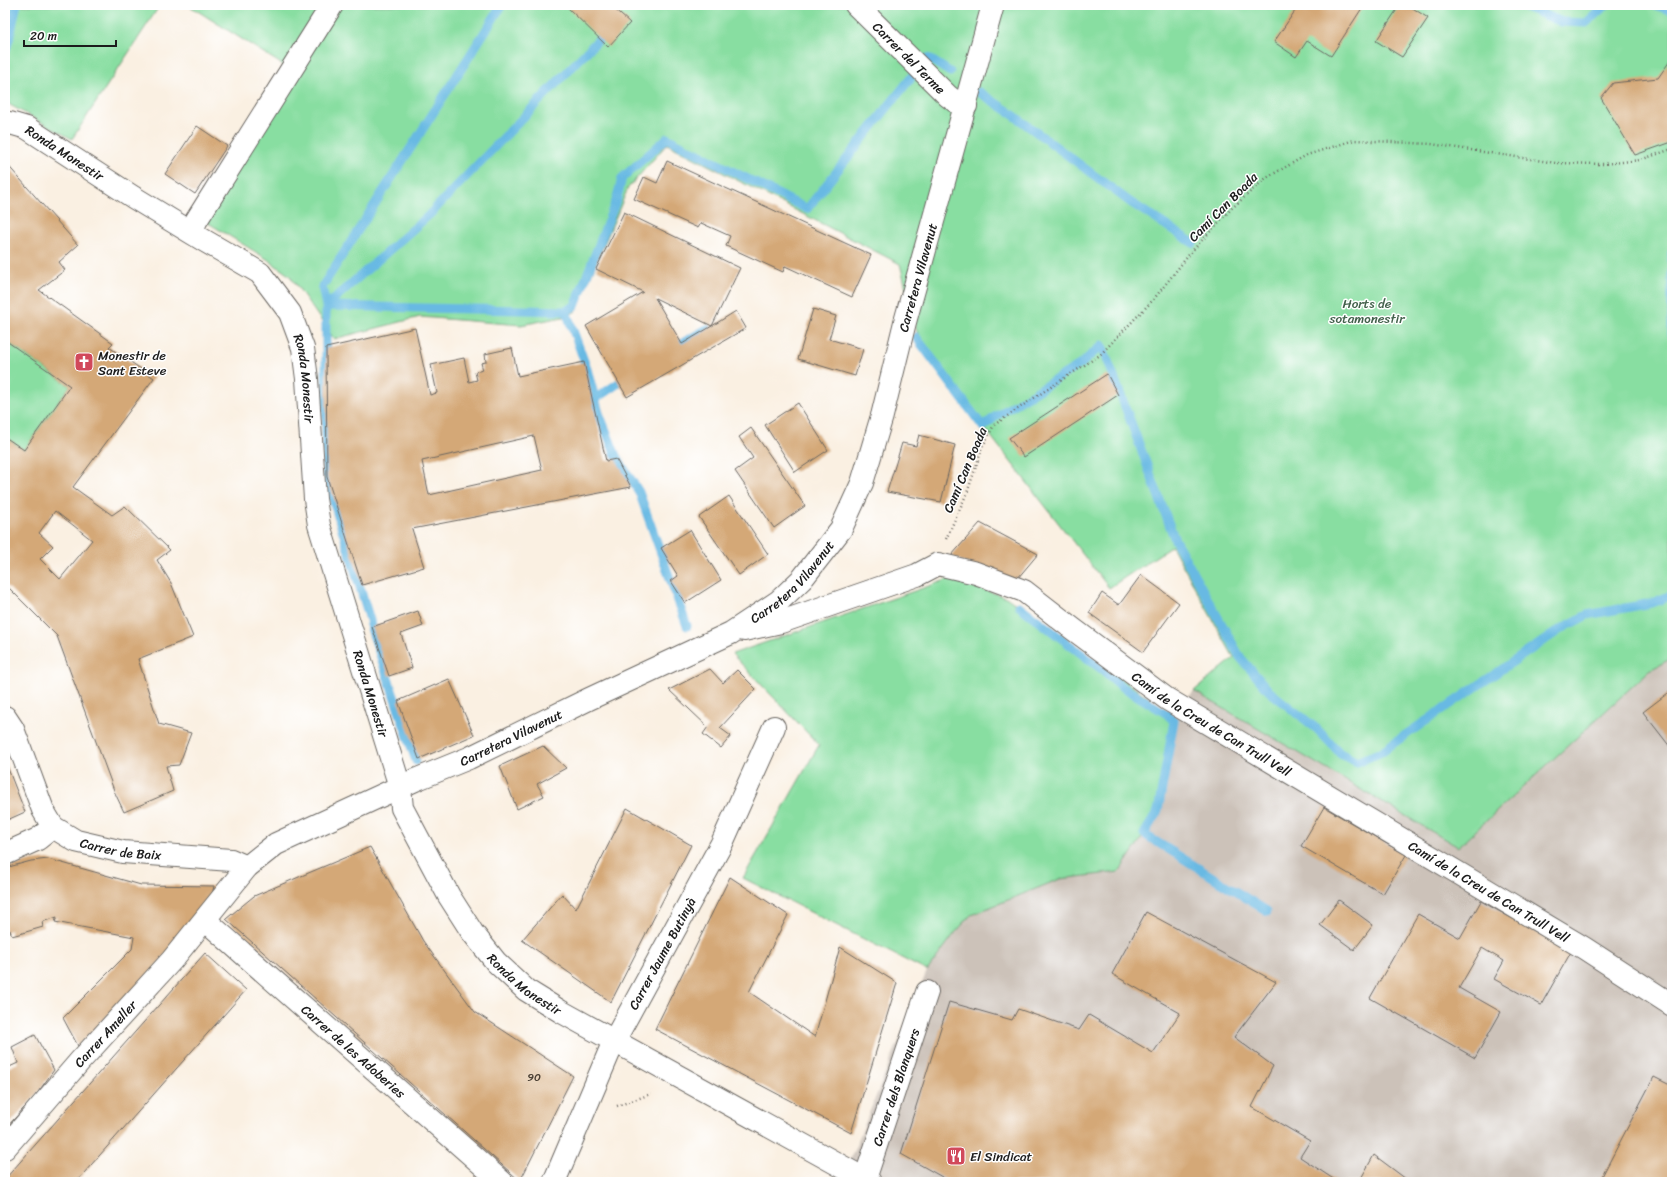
<svg xmlns="http://www.w3.org/2000/svg" width="1677" height="1187" font-family="Sriracha,sans-serif">
<style>
.industrial{fill:#ccc2b9}
.green{fill:#88dea1;stroke:#527d5e}
.lines{fill:none;stroke-linecap:round;stroke-linejoin:round}
.stream{stroke:#68b9e3;stroke-width:9}
.building{fill:#d4a877;fill-rule:evenodd}
.pedestrian-casing{stroke:#6a6661;stroke-width:24}
.minor-casing{stroke:#6a6661;stroke-width:24}
.path{stroke:#6a6661;stroke-width:2.5;stroke-dasharray:1 3;stroke-linecap:butt}
.pedestrian{stroke:#fff;stroke-width:22}
.minor{stroke:#fff;stroke-width:22}
.labels{text-anchor:middle;dominant-baseline:central;stroke-width:3;stroke-linejoin:round;paint-order:stroke}
.number-label{font-size:11px;fill:#4a3f33}
.street-label{font-size:13px;fill:#1c1c1c;stroke:#fff}
.park-label{font-size:13px;fill:#42604b;stroke:#fff}
.poi-label{font-size:13px;fill:#1c1c1c;stroke:#fff;text-anchor:start}
</style>
<rect width="100%" height="100%" fill="#fff"/>
<filter id="ink" filterUnits="userSpaceOnUse"><feTurbulence type="fractalNoise" baseFrequency=".025" numOctaves="2"/><feDisplacementMap in="SourceGraphic" scale="8" xChannelSelector="R" yChannelSelector="G"/><feConvolveMatrix kernelMatrix="1 2 1 2 8 2 1 2 1" color-interpolation-filters="sRGB"/></filter>
<filter id="wash" filterUnits="userSpaceOnUse"><feTurbulence type="fractalNoise" baseFrequency=".012" numOctaves="4" result="noise"/><feDisplacementMap in="SourceGraphic" scale="16" xChannelSelector="R" yChannelSelector="G"/><feGaussianBlur stdDeviation="0.9" result="paint"/><feColorMatrix in="noise" values="0 0 0 0 0 0 0 0 0 0 0 0 0 0 0 0 0 1.4 0 .05"/><feComposite in="paint" operator="in"/></filter>
<g filter="url(#wash)">
<rect width="100%" height="100%" fill="#faf0e2"/>
<path class="industrial" d="M 1672,658 L 1672,1182 L 843,1182 L 846,1170 L 927,971 L 955,933 L 971,915 L 1060,879 L 1119,872 L 1156,817 L 1172,714 L 1194,691 L 1458,847 L 1650,670 Z"/>
<path class="green" d="M 5,5 L 160,5 L 72,139 L 10,105 L 5,98 Z
M 188,5 L 1672,5 L 1672,658 L 1650,670 L 1458,847 L 1194,691 L 1234,658 L 1172,546 L 1109,588 L 986,430 L 917,332 L 900,264 L 667,144 L 628,188 L 576,311 L 568,316 L 521,325 L 420,317 L 334,339 L 290,276 L 267,259 L 205,221 L 297,74 Z
M 5,340 L 70,386 L 24,450 L 5,437 Z
M 949,579 L 1006,597 L 1172,714 L 1156,817 L 1119,872 L 1060,879 L 971,915 L 955,933 L 927,971 L 743,878 L 819,745 L 732,654 Z"/>
<g class="lines">
<path class="stream" d="M 1521,5 L 1562,22 L 1586,23 L 1606,5
M 1655,5 L 1672,11
M 5,51 C 12,36 12,21 17,5
M 928,58 L 950,72
M 979,92 L 1008,111 L 1130,202 L 1193,243
M 1672,253 L 1672,334
M 326,306 L 566,311 L 575,306 L 617,198 L 622,178 L 667,138 L 807,209 L 914,74
M 326,306 L 429,215 L 598,40
M 566,311 L 587,369 L 599,413 L 616,456 L 639,492 L 687,626
M 916,337 L 983,427 L 996,416 L 1081,364 L 1102,345 L 1175,540 L 1240,657 L 1269,691 L 1317,729 L 1340,753 L 1357,762 L 1379,753 L 1561,629 L 1587,615 L 1652,603 L 1672,595
M 672,349 L 707,329
M 595,399 L 629,376
M 1019,606 L 1104,671 L 1121,686 L 1167,714 L 1174,721 L 1158,811 L 1144,834 L 1267,911
M 416,761 L 371,628 L 370,620 L 326,477 L 326,306 L 322,287 L 502,5"/>
</g>
<g id="blocks">
<path class="building" d="M 565,5 L 610,5 L 630,23 L 608,47 Z
M 1299,5 L 1364,5 L 1331,56 L 1307,41 L 1296,57 L 1274,42 Z
M 1400,5 L 1408,5 L 1428,18 L 1402,57 L 1376,41 Z
M 1672,58 L 1672,142 L 1635,155 L 1601,98 L 1613,83 L 1658,78 Z
M 197,126 L 227,146 L 195,194 L 165,174 Z
M 667,161 L 871,255 L 852,297 L 785,266 L 783,272 L 726,246 L 730,236 L 701,223 L 698,228 L 634,199 L 644,177 L 657,183 Z
M 5,162 L 78,245 L 59,262 L 65,270 L 39,290 L 113,343 L 109,347 L 154,378 L 73,487 L 112,515 L 125,506 L 170,550 L 157,560 L 171,583 L 193,637 L 138,659 L 159,724 L 191,733 L 179,765 L 166,766 L 173,791 L 124,812 L 115,793 L 57,636 L 5,584 L 5,437 L 24,450 L 70,386 L 5,340 ZM 55,511 L 92,540 L 60,579 L 40,559 L 53,546 L 39,533 Z
M 624,212 L 740,268 L 712,326 L 736,311 L 746,328 L 627,397 L 586,326 L 643,292 L 596,269 ZM 655,298 L 712,326 L 682,344 Z
M 813,309 L 836,316 L 829,339 L 863,349 L 855,376 L 798,359 Z
M 415,328 L 430,395 L 437,393 L 431,365 L 464,358 L 469,382 L 477,380 L 475,372 L 483,370 L 481,363 L 486,362 L 485,354 L 512,348 L 518,376 L 584,362 L 606,461 L 616,459 L 631,487 L 412,529 L 424,567 L 362,585 L 327,477 L 326,348 ZM 534,436 L 542,470 L 429,495 L 422,461 Z
M 1107,374 L 1118,395 L 1024,457 L 1009,438 Z
M 798,403 L 828,450 L 795,472 L 765,425 Z
M 751,428 L 805,506 L 774,528 L 735,471 L 753,458 L 739,437 Z
M 919,435 L 955,445 L 941,502 L 887,492 L 902,443 L 916,446 Z
M 729,496 L 768,554 L 739,575 L 699,517 Z
M 980,523 L 1038,554 L 1012,585 L 951,556 Z
M 690,530 L 721,580 L 685,603 L 671,581 L 678,576 L 661,548 Z
M 1141,575 L 1179,603 L 1143,652 L 1089,613 L 1102,593 L 1119,605 Z
M 418,611 L 423,626 L 401,634 L 412,668 L 389,676 L 372,627 Z
M 710,669 L 723,683 L 737,670 L 756,689 L 720,728 L 731,736 L 721,748 L 703,734 L 708,727 L 669,690 Z
M 449,679 L 474,735 L 419,759 L 398,701 Z
M 1672,690 L 1672,748 L 1671,748 L 1643,712 Z
M 543,746 L 566,768 L 537,784 L 544,796 L 517,809 L 500,766 Z
M 5,761 L 25,812 L 5,821 Z
M 1324,807 L 1406,855 L 1383,894 L 1301,846 Z
M 627,808 L 691,845 L 611,1002 L 522,940 L 562,894 L 576,909 Z
M 370,847 L 423,941 L 475,1012 L 573,1076 L 520,1181 L 226,919 L 254,896 Z
M 48,859 L 141,885 L 214,886 L 210,903 L 152,971 L 78,1046 L 63,1018 L 132,949 L 134,937 L 55,922 L 57,917 L 42,922 L 43,927 L 12,936 L 10,930 L 5,932 L 5,868 L 31,861 Z
M 730,877 L 788,915 L 749,992 L 815,1037 L 840,947 L 897,983 L 851,1133 L 655,1029 Z
M 1339,900 L 1373,925 L 1354,950 L 1320,925 Z
M 1481,901 L 1571,952 L 1541,1005 L 1494,979 L 1504,961 L 1482,948 L 1459,988 L 1501,1012 L 1475,1058 L 1370,998 L 1418,914 L 1460,938 Z
M 1146,912 L 1276,982 L 1234,1037 L 1273,1066 L 1252,1107 L 1310,1141 L 1300,1157 L 1338,1182 L 951,1182 L 901,1154 L 949,1002 L 1012,1020 L 1018,1009 L 1079,1030 L 1089,1015 L 1153,1053 L 1180,1013 L 1112,974 Z
M 205,953 L 246,990 L 76,1182 L 5,1182 L 5,1179 Z
M 35,1035 L 54,1070 L 36,1095 L 5,1129 L 5,1069 L 18,1063 L 12,1047 Z
M 1654,1077 L 1672,1086 L 1672,1182 L 1599,1182 Z
M 1374,1155 L 1410,1182 L 1359,1182 Z"/>
</g>
</g>
<g filter="url(#ink)">
<use href="#blocks" fill-opacity="0" stroke="#6a6661" stroke-width="1"/>
<g class="lines">
<g class="pedestrian-casing">
<path id="pedestrian" d="M 5,854 L 38,839 L 53,827"/>
</g>
<g class="minor-casing">
<g id="minor">
<path id="s1" d="M 856,5 L 948,96 L 956,102 L 966,106"/>
<path id="s2" d="M 5,124 L 10,123 L 27,128 L 133,197 L 205,241 L 260,273 L 290,313 L 303,348 L 307,379 L 315,499 L 319,525 L 400,787 L 402,808 L 449,896 L 472,932 L 496,962 L 526,990 L 560,1011 L 870,1182"/>
<path d="M 192,232 L 196,221 L 332,5"/>
<path id="s3" d="M 744,630 L 781,622 L 917,575 L 938,564 L 976,573 L 1024,591 L 1073,629 L 1167,699 L 1584,948 L 1672,1005"/>
<path id="s4" d="M 5,717 L 13,729 L 43,810 L 53,827 L 76,841 L 123,852 L 231,860 L 247,867"/>
<path id="s5" d="M 205,920 L 502,1182"/>
<path id="s6" d="M 5,1148 L 80,1061 L 172,960 L 247,867 L 276,844 L 415,780 L 469,758 L 589,699 L 731,633 L 779,601 L 802,579 L 841,529 L 862,483 L 882,416 L 905,322 L 993,5"/>
<path id="s7" d="M 554,1182 L 614,1041 L 722,843 L 774,727"/>
<path id="s8" d="M 864,1182 L 927,992"/>
</g>
</g>
<path class="path" d="M 946,539 L 967,493 L 983,446 L 994,425 L 1034,398 L 1100,355 L 1153,300 L 1192,251 L 1232,208 L 1266,178 L 1307,155 L 1354,140 L 1431,144 L 1556,163 L 1604,164 L 1640,160 L 1672,149
M 617,1106 L 651,1094"/>
<use href="#pedestrian" class="pedestrian"/>
<use href="#minor" class="minor"/>
</g>
</g>
<defs>
<g id="church-square" transform="scale(1)"><rect x="-9" y="-9" width="18" height="18" rx="4" fill="#d1495b" stroke="#fff"/><path d="M-1.2-6h2.4v3.5h3.3v2.4h-3.3V6h-2.4V-.1h-3.3v-2.4h3.3Z" fill="#fff"/></g>
<g id="restaurant-square" transform="scale(1)"><rect x="-9" y="-9" width="18" height="18" rx="4" fill="#d1495b" stroke="#fff"/><path d="M-5-6h1v4h1v-4h1v4h1v-4h1v5L-1.5 .5V6h-2V.5L-5-1ZM5-6V6H3V1.5H1.5Q1.5-4 5-6Z" fill="#fff"/></g>
</defs>
<g fill-rule="evenodd">
<use href="#church-square" x="84" y="362"/>
<use href="#restaurant-square" x="956" y="1156"/>
</g>
<g class="labels">
<g class="number-label">
<text x="534" y="1077">90</text>
</g>
<g class="street-label">
<text stroke="none"><textPath href="#s1" startOffset="75">Carrer del Terme</textPath></text>
<text stroke="none"><textPath href="#s2" startOffset="68">Ronda Monestir</textPath></text>
<text transform="translate(1223 207) rotate(-45)">Camí Can Boada</text>
<text stroke="none"><textPath href="#s6" startOffset="1326">Carretera Vilavenut</textPath></text>
<text stroke="none"><textPath href="#s2" startOffset="415">Ronda Monestir</textPath></text>
<text transform="translate(965 470) rotate(-67)">Camí Can Boada</text>
<text stroke="none"><textPath href="#s6" startOffset="990">Carretera Vilavenut</textPath></text>
<text stroke="none"><textPath href="#s2" startOffset="739">Ronda Monestir</textPath></text>
<text stroke="none"><textPath href="#s3" startOffset="526">Camí de la Creu de Can Trull Vell</textPath></text>
<text stroke="none"><textPath href="#s6" startOffset="666">Carretera Vilavenut</textPath></text>
<text stroke="none"><textPath href="#s4" startOffset="193">Carrer de Baix</textPath></text>
<text stroke="none"><textPath href="#s3" startOffset="850">Camí de la Creu de Can Trull Vell</textPath></text>
<text stroke="none"><textPath href="#s7" startOffset="253">Carrer Jaume Butinyà</textPath></text>
<text stroke="none"><textPath href="#s2" startOffset="1075">Ronda Monestir</textPath></text>
<text stroke="none"><textPath href="#s6" startOffset="152">Carrer Ameller</textPath></text>
<text stroke="none"><textPath href="#s5" startOffset="198">Carrer de les Adoberies</textPath></text>
<text stroke="none"><textPath href="#s8" startOffset="100">Carrer dels Blanquers</textPath></text>
</g>
<g class="park-label">
<text x="1367" y="303">Horts de<tspan x="1367" dy="15">sotamonestir</tspan></text>
</g>
<g class="poi-label">
<text x="98" y="355">Monestir de<tspan x="98" dy="15">Sant Esteve</tspan></text>
<text x="970" y="1156">El Sindicat</text>
</g>
</g>
<rect width="1677" height="1187" fill="none" stroke="#fff" stroke-width="20"/>
<path d="M24 40v6h92v-6" fill="none" stroke="#1c1c1c" stroke-width="2"/>
<text x="30" y="40" font-size="12" fill="#1c1c1c" stroke="#ffffff" stroke-width="3" paint-order="stroke">20 m</text>
</svg>
